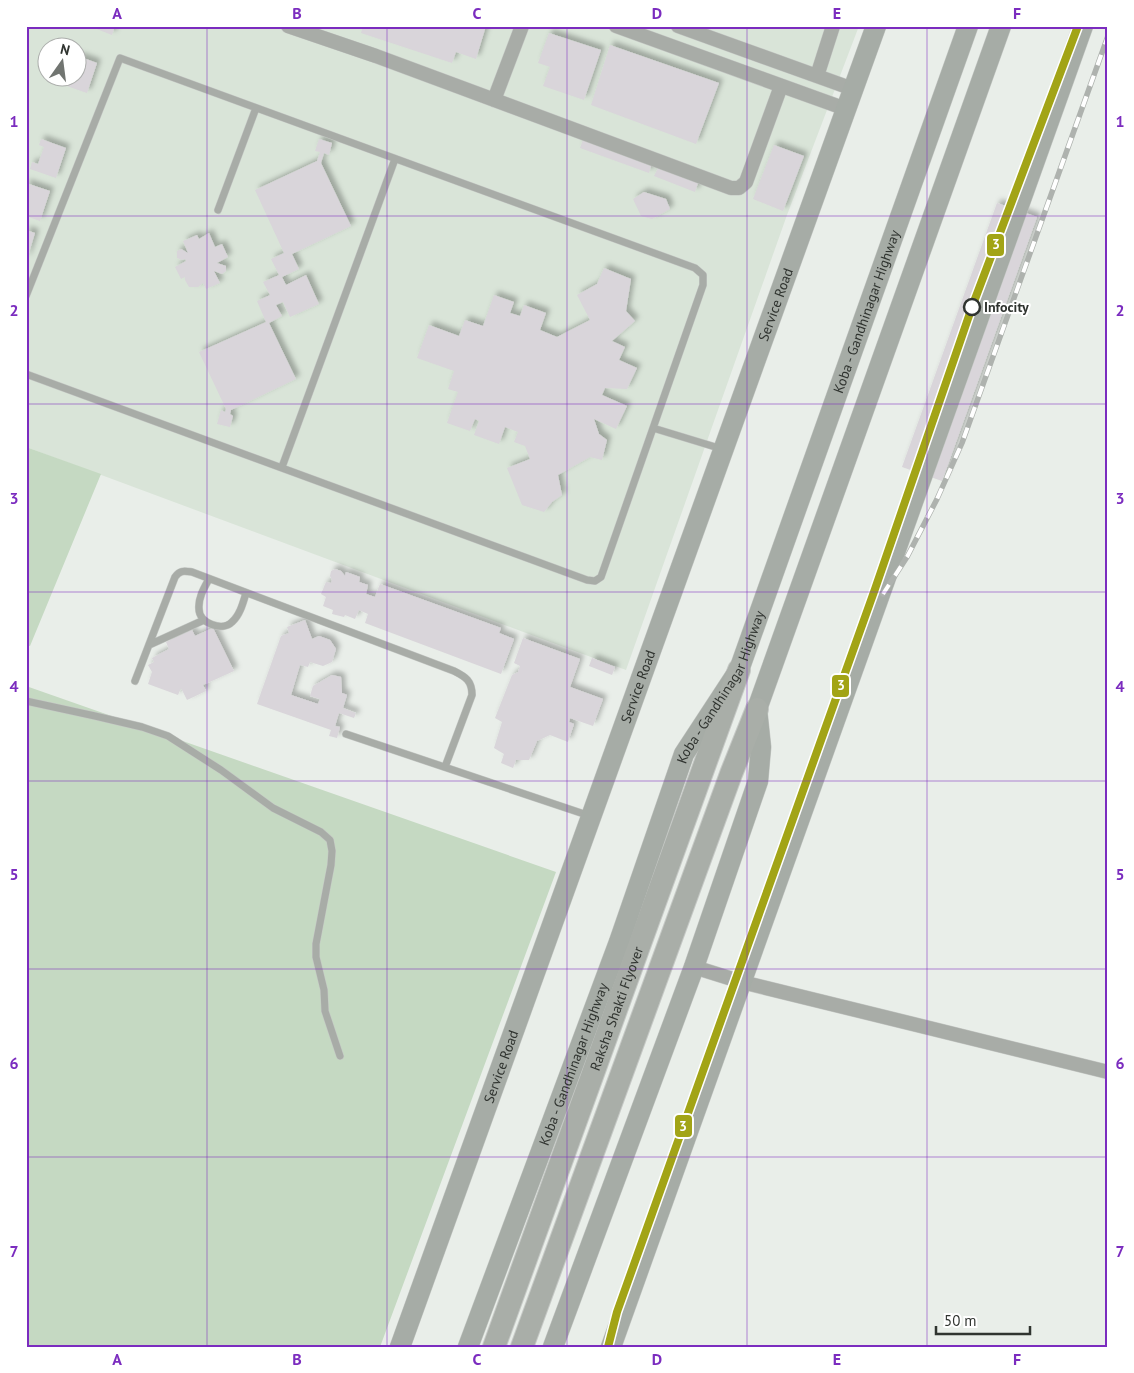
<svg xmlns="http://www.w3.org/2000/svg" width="1134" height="1373" font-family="'PT Sans',sans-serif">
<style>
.built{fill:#d9e4d8;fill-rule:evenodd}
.green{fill:#c5d9c2}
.building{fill:#d9d5da;filter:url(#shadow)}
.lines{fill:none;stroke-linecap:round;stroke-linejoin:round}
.lane-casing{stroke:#c5c8c5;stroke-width:8}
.street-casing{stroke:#c5c8c5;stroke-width:15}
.secondary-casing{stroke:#c5c8c5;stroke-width:21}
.primary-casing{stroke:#c5c8c5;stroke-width:24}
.lane{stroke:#a8aca7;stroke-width:7}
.street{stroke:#a8aca7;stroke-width:14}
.secondary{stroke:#a6aca6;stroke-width:20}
.primary{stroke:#a9aea8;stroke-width:22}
.rail-casing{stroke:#aeb2ae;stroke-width:5.5}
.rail{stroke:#fff;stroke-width:4;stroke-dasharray:11;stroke-linecap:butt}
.metro-1-casing{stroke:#fff;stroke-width:11}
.metro-1{stroke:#a2a416;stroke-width:8}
.grid{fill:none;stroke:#7b2cbf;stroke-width:1;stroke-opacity:0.55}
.stop-dot{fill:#fff;stroke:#303430;stroke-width:2.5}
.labels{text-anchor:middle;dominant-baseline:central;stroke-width:4;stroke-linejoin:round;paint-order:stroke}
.street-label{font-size:14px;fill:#303430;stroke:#fff}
.stop-label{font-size:14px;font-weight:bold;fill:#303430;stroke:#fff;text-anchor:start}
.line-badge{stroke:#fff;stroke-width:2}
.badge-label{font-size:14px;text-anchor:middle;font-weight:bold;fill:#fff}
.neatline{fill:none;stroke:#7b2cbf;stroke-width:2}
.grid-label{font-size:16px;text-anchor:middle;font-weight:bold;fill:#7b2cbf}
</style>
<defs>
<filter id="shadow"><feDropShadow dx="4" dy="-4" stdDeviation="2.5" flood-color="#0004"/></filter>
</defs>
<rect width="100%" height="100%" fill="#e9eee9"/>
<path class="built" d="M 26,26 L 859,26 L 787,215 L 626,670 L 26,447 ZM 48,48 L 78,48 L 78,78 L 48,78 Z"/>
<path class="green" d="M 26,447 L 101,474 L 30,646 L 26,645 Z
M 26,686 L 556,872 L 380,1347 L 26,1347 Z"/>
<path class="building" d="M 89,26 L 115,26 L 112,35 Z
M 363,26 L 486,26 L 476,59 L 456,52 L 452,63 L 361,33 Z
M 549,33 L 601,50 L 584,100 L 543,86 L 550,67 L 538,63 Z
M 610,45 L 719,83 L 696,144 L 591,105 Z
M 78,56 L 97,63 L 87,93 L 61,84 L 63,78 L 69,80 L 70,78 L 78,78 Z
M 41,139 L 66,148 L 56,178 L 30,169 L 32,162 L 38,164 L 44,147 L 39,145 Z
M 319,139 L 332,143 L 329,155 L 324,153 L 321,163 L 351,226 L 292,254 L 299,269 L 282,277 L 286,285 L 306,275 L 319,304 L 290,317 L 283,302 L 276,305 L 282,316 L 269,323 L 296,379 L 231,410 L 230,414 L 233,416 L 230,427 L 217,424 L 221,410 L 225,412 L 226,409 L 199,352 L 266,322 L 257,301 L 270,295 L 263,282 L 279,275 L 271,259 L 284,253 L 255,190 L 317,161 L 320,152 L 315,151 Z
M 583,140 L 651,166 L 649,173 L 580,148 Z
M 774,145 L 804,156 L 783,211 L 753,199 Z
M 658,168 L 698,183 L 695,192 L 654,176 Z
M 26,183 L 50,191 L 40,221 L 26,216 L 26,196 L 28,190 L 26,189 Z
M 644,192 L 666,199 L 670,209 L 652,219 L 641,216 L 633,199 Z
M 997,203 L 1037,217 L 942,481 L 902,467 Z
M 26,230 L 35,233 L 27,259 L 26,259 Z
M 209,233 L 215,247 L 222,244 L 228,257 L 217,263 L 226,266 L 226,271 L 222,274 L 214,271 L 220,283 L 206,289 L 203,283 L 198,287 L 189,287 L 185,280 L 185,277 L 181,279 L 175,267 L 186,261 L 185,259 L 182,260 L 177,258 L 177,251 L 181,249 L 188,253 L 183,241 L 197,235 L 199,239 Z
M 604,268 L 631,279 L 626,311 L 635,321 L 612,341 L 625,347 L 619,360 L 637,368 L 627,389 L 605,388 L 602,395 L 627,406 L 616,429 L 594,419 L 599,434 L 607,440 L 602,460 L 590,457 L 558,475 L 562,495 L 552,502 L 544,512 L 522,505 L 507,468 L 530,459 L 525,446 L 514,442 L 518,432 L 505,427 L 499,444 L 474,435 L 479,421 L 475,419 L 470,431 L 447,423 L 458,392 L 448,389 L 454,371 L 417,358 L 429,325 L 459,336 L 465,320 L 483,326 L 494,295 L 514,302 L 510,313 L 520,316 L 524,305 L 546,313 L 540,330 L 557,337 L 590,320 L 577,295 L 597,284 Z
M 335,569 L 341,571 L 345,576 L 346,572 L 360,577 L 359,582 L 368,585 L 366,594 L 375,597 L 380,584 L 501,628 L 499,633 L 514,639 L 501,674 L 365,623 L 368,614 L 359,610 L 355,619 L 345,615 L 344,617 L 332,614 L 333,610 L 323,606 L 326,597 L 321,594 L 326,582 L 331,583 L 332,580 L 330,576 L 331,571 Z
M 305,620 L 312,639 L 319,636 L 330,640 L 336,649 L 332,662 L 323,666 L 310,662 L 308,667 L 300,665 L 291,695 L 318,704 L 320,699 L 310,696 L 313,686 L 332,675 L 341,677 L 342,693 L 347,695 L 343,708 L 356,713 L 354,718 L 339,713 L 335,726 L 340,727 L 337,738 L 329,736 L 331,730 L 257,704 L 281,636 L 289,633 L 287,627 Z
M 213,628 L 234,671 L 203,685 L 206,691 L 187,700 L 181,688 L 178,695 L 148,684 L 152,672 L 148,665 L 154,662 L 152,658 L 169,649 L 166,642 L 192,630 L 195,636 Z
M 523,638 L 580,659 L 570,687 L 603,699 L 593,726 L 570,718 L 569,722 L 574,724 L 568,742 L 550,735 L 537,741 L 529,760 L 516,760 L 513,768 L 501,763 L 504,754 L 494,748 L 502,722 L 495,718 L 512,675 L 518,672 L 520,666 L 514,663 Z
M 592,658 L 615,667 L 612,675 L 589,666 Z"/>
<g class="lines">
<g class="lane-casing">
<path id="lane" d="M 218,210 L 256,108
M 26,296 L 120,58 L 695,268 L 703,275 L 703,285 L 601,577 L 595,581 L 587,580 L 26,374
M 653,428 L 722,449
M 282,467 L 395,159
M 209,579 C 204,588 198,598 199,609 C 199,623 222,632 232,622 C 240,615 243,603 246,593
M 149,645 L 204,620
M 135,681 L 175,577 C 180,570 184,571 192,572 L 454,671 C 466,677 472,681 472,695 L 445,767
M 26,701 L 95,716 L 142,727 L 168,736 L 221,770 L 273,808 L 321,832 L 330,840 L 332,851 L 331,865 L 316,944 L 316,957 L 324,990 L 325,1011 L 340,1056
M 346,734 L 590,816"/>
</g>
<g class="street-casing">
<path id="street" d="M 288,26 L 376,56 L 731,188 L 739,188 L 746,182 L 781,86
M 616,26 L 846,109
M 678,26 L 853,89
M 817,76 L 833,26
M 494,100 L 522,26
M 694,967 L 742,982 L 1108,1072"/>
</g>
<g class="secondary-casing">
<g id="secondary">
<path id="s1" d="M 400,1347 L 876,26"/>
<path id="s2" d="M 468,1347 L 619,942 L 684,754 L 739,670 L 968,26"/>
<path d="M 553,1347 L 694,967 L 758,781 L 761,747 L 757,709 L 1001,26"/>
<path d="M 611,1347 L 1083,26"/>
</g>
</g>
<g class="primary-casing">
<g id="primary">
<path id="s3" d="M 494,1347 L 739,670"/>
<path d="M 522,1347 L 731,774 L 757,709"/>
</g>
</g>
<use href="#lane" class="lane"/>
<use href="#street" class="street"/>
<use href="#secondary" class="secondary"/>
<use href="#primary" class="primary"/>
<g class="rail-casing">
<path id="rail" d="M 883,594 L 907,557 L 937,499 L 962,443 L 1108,36"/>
</g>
<use href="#rail" class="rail"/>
<g class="metro-1-casing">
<path id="metro-1" d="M 608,1347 L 617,1312 L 875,589 L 972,307 L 1078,26"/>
</g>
<use href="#metro-1" class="metro-1"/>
</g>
<path class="grid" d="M 207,26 L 207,1347M 387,26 L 387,1347M 567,26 L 567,1347M 747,26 L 747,1347M 927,26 L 927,1347M 26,216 L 1108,216M 26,404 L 1108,404M 26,592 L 1108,592M 26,781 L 1108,781M 26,969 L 1108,969M 26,1157 L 1108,1157"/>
<circle class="stop-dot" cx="972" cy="307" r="8"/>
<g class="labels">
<g class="street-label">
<text stroke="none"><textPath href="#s1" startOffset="1108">Service Road</textPath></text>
<text stroke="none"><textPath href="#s2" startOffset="1112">Koba - Gandhinagar Highway</textPath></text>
<text stroke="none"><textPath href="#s1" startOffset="702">Service Road</textPath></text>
<text stroke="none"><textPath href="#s2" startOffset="708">Koba - Gandhinagar Highway</textPath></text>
<text stroke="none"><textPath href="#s3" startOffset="360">Raksha Shakti Flyover</textPath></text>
<text stroke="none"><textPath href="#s2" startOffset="302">Koba - Gandhinagar Highway</textPath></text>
<text stroke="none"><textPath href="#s1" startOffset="298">Service Road</textPath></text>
</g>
<g class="stop-label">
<text x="984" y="307">Infocity</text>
</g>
</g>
<g class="line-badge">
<rect x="986" y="233" width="19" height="24" rx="5" fill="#a2a416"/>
<rect x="831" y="674" width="19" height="24" rx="5" fill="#a2a416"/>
<rect x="674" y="1114" width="19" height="24" rx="5" fill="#a2a416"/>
</g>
<g class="badge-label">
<text x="996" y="249">3</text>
<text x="841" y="690">3</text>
<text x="683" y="1131">3</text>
</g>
<rect width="1134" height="1373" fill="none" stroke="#ffffff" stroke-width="55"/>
<g transform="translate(62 62) rotate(14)"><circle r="24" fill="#ffffff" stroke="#acaeac"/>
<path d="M0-4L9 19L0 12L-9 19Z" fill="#717571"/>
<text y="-8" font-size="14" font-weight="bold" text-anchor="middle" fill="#303430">N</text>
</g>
<path d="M936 1326v8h94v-8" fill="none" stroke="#303430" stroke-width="2.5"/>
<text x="944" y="1326" font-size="15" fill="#303430" stroke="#ffffff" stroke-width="4" paint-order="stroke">50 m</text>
<rect x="28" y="28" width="1078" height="1318" class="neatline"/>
<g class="grid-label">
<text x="117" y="19">A</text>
<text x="297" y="19">B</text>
<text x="477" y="19">C</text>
<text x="657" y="19">D</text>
<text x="837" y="19">E</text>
<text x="1017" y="19">F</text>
<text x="14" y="127">1</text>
<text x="1120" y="127">1</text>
<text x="14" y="316">2</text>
<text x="1120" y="316">2</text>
<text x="14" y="504">3</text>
<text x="1120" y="504">3</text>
<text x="14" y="692">4</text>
<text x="1120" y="692">4</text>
<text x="14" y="880">5</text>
<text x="1120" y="880">5</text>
<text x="14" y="1069">6</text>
<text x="1120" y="1069">6</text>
<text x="14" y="1257">7</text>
<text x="1120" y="1257">7</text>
<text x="117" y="1365">A</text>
<text x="297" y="1365">B</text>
<text x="477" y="1365">C</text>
<text x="657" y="1365">D</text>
<text x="837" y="1365">E</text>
<text x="1017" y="1365">F</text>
</g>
</svg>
